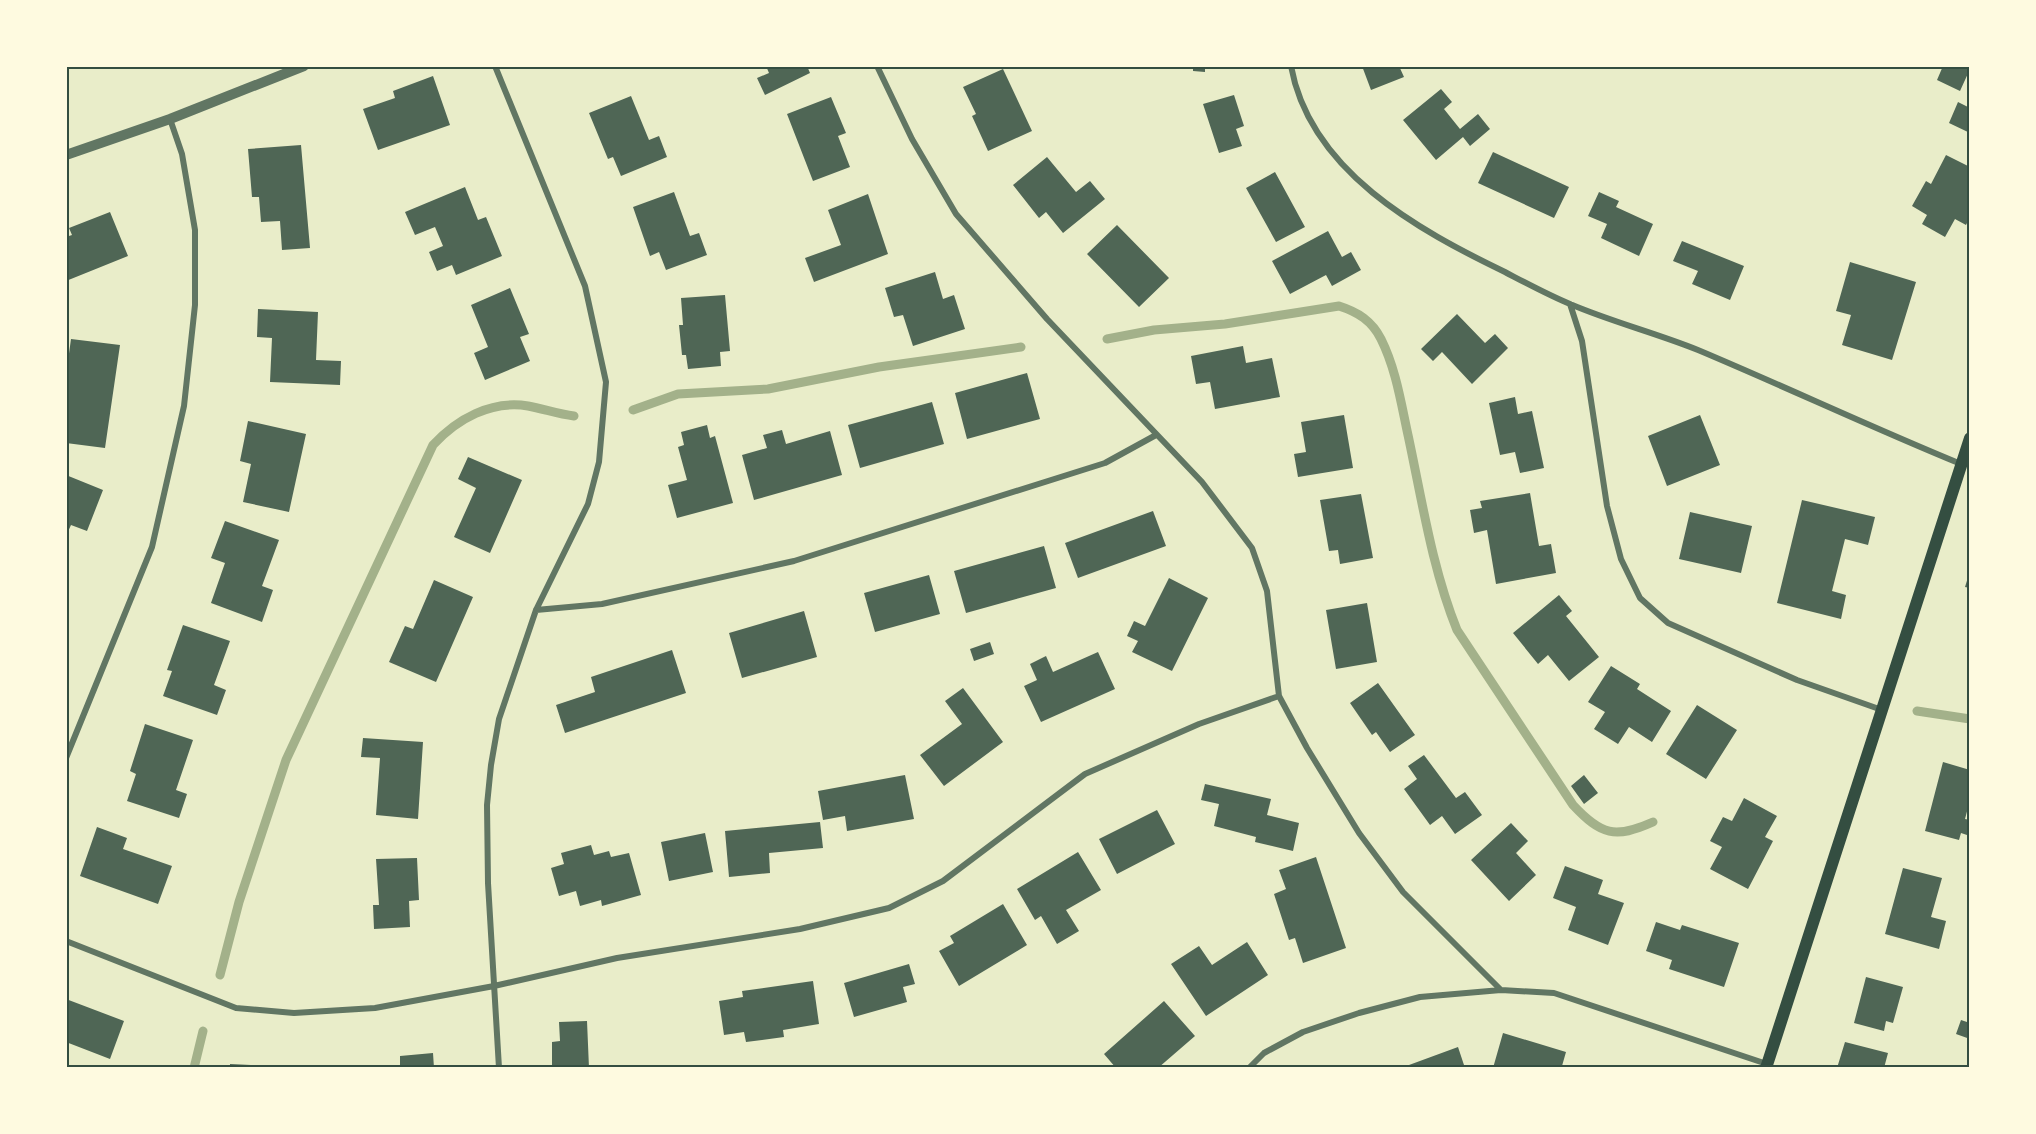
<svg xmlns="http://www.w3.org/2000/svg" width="2036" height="1134" font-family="'Fira Sans',sans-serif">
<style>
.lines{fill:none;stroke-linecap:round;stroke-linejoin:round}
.stream{stroke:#a3b18a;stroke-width:9}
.building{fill:#4f6655}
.minor{stroke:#617663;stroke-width:6}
.tertiary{stroke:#617663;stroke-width:10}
.secondary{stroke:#344e41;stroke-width:12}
.neatline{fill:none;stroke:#344e41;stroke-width:2}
</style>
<rect width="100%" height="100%" fill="#e9edc9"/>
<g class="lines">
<path class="stream" d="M 1107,339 L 1154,330 L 1225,324 L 1339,306 C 1358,312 1372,321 1381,339 C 1396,369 1401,403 1408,435 C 1422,500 1432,568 1457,630 L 1573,805 C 1601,835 1615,839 1653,822
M 633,410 L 678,394 L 768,389 L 879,367 L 1021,347
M 1917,711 L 1970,719
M 220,975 L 239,902 L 286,760 L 433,445 C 457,419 491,400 528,406 C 544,409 558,414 574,416
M 194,1068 L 203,1031"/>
</g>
<path class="building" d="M 766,66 L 807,66 L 810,73 L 765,95 L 757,78 L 769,73 Z
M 1193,66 L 1205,66 L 1205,72 L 1193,71 Z
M 1362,66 L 1399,66 L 1404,77 L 1371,90 Z
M 1943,66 L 1964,66 L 1970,69 L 1960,91 L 1937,80 Z
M 1003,69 L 1032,131 L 988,151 L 972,116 L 976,114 L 963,87 Z
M 433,76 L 450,125 L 378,150 L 363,109 L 395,98 L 393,91 Z
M 1441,89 L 1452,102 L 1444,109 L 1460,129 L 1478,114 L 1490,129 L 1470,146 L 1463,137 L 1436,160 L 1403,120 Z
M 1234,95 L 1244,126 L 1236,129 L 1242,146 L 1219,153 L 1203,104 Z
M 631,96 L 649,140 L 659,136 L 667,157 L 621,176 L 613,157 L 608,159 L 589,113 Z
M 831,97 L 846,133 L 838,136 L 850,167 L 813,181 L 787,114 Z
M 1958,102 L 1970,108 L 1970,133 L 1949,123 Z
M 301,145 L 310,248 L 282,250 L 280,221 L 261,222 L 259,197 L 252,197 L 248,149 Z
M 1493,152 L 1569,187 L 1554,218 L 1478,183 Z
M 1946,155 L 1970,167 L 1967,177 L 1970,178 L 1970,217 L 1966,225 L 1955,219 L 1945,237 L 1922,224 L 1927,215 L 1912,206 L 1926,181 L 1931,184 Z
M 1047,157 L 1076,192 L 1090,181 L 1105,199 L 1063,233 L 1046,212 L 1039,218 L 1013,185 Z
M 1275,172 L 1305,227 L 1276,242 L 1246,188 Z
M 465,187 L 478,220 L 486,217 L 502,256 L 456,275 L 452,265 L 437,271 L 429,252 L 443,246 L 435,227 L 415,235 L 405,212 Z
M 674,192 L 690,236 L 699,233 L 707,255 L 666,270 L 659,252 L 650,256 L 633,207 Z
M 1599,192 L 1619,201 L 1616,207 L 1653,224 L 1639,256 L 1601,238 L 1607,224 L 1588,216 Z
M 868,194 L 888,254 L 814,282 L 805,258 L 841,245 L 828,210 Z
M 110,212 L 128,256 L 66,281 L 66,237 L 72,235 L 69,228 Z
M 1117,225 L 1169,278 L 1139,307 L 1087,254 Z
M 1328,231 L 1342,257 L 1351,252 L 1361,270 L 1332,286 L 1326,275 L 1290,294 L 1272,261 Z
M 1682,241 L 1744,266 L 1730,300 L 1692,284 L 1698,271 L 1673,261 Z
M 1850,262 L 1916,282 L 1892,360 L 1842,345 L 1851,315 L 1836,311 Z
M 935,272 L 943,299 L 954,295 L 965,329 L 913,346 L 903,315 L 894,317 L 885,288 Z
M 510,288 L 529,334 L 520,337 L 530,361 L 485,380 L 474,353 L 488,347 L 471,305 Z
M 725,295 L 730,351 L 720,352 L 721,366 L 688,369 L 686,355 L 682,355 L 679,325 L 683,325 L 681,298 Z
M 258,309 L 318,312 L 316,360 L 341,361 L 340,385 L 270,382 L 272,338 L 257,337 Z
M 1457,314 L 1485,343 L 1495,334 L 1508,348 L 1472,384 L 1442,352 L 1433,361 L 1421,349 Z
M 71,339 L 120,345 L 105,448 L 66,443 L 66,375 Z
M 1243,346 L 1246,363 L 1272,358 L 1280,397 L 1215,409 L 1210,382 L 1196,384 L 1191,356 Z
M 1027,373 L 1040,419 L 967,439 L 955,393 Z
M 1515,397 L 1518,414 L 1532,411 L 1544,468 L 1520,473 L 1515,452 L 1500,455 L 1489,403 Z
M 932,402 L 944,444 L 860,468 L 848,425 Z
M 1344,415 L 1353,468 L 1298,477 L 1294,454 L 1306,452 L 1301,422 Z
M 1700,415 L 1720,465 L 1667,486 L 1648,436 Z
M 248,421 L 306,434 L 289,512 L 243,502 L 251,464 L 240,461 Z
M 707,425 L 710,438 L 715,436 L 733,503 L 677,518 L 668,485 L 687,480 L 678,447 L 684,445 L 681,432 Z
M 782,430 L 786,444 L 830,431 L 842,475 L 754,500 L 742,455 L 767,448 L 763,435 Z
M 468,457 L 522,480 L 490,553 L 454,537 L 476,488 L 458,479 Z
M 66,475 L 103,490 L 87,531 L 71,525 L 66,536 Z
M 1530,493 L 1539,546 L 1551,544 L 1556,573 L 1496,584 L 1487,530 L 1474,533 L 1470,510 L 1482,508 L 1480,501 Z
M 1361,494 L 1373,558 L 1340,564 L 1338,550 L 1329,551 L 1320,500 Z
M 1802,500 L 1875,517 L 1868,545 L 1845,539 L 1832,591 L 1846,595 L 1841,619 L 1777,603 Z
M 1153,511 L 1166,546 L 1078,578 L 1065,543 Z
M 1690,512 L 1752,526 L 1741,573 L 1679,559 Z
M 225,521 L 279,540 L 262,586 L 273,590 L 262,622 L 211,603 L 225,563 L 211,558 Z
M 1044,546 L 1056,588 L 966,613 L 954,571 Z
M 1970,571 L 1970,588 L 1965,587 Z
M 929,575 L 940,614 L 875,632 L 864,593 Z
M 1169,578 L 1208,598 L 1172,671 L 1132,652 L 1138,641 L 1127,636 L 1134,621 L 1145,626 Z
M 434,580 L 473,597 L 436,682 L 389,662 L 405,626 L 413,629 Z
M 1559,595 L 1572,611 L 1566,616 L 1599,657 L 1569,681 L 1548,655 L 1538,664 L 1513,633 Z
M 1367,603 L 1377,662 L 1336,669 L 1326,610 Z
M 804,611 L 817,657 L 742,678 L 729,633 Z
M 183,625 L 230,641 L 214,685 L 226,690 L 217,715 L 163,696 L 172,671 L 167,670 Z
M 990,642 L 994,654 L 974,661 L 970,649 Z
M 672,650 L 686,693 L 565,733 L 556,705 L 595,692 L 591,677 Z
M 1098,652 L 1115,689 L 1041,722 L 1024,686 L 1037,680 L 1030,664 L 1046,656 L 1053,672 Z
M 1611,666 L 1640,684 L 1637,689 L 1671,711 L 1652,742 L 1629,727 L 1618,744 L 1594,729 L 1605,712 L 1588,702 Z
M 1378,683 L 1415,735 L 1390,752 L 1376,732 L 1372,735 L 1350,703 Z
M 963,688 L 1003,742 L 944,786 L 920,755 L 962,724 L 945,701 Z
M 1697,705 L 1737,730 L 1706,779 L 1666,754 Z
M 145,724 L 193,740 L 176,790 L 187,794 L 179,818 L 127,801 L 136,774 L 130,771 Z
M 363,738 L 423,742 L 418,819 L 376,815 L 380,758 L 361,757 Z
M 1424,755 L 1456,798 L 1465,792 L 1482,815 L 1455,834 L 1442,816 L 1430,825 L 1404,789 L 1417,779 L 1408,766 Z
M 1943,762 L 1970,770 L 1970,800 L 1965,819 L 1970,820 L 1970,836 L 1961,833 L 1959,840 L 1925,831 Z
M 905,775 L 914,819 L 847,831 L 845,816 L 823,820 L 818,791 Z
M 1584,775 L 1598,793 L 1584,804 L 1571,786 Z
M 1205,784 L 1271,799 L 1267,815 L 1299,823 L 1293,851 L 1255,842 L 1256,837 L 1214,826 L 1219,804 L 1201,800 Z
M 1744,798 L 1777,816 L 1765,837 L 1773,841 L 1748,889 L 1710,869 L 1722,847 L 1710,841 L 1723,817 L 1732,821 Z
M 1157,810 L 1175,844 L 1117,874 L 1099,839 Z
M 820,822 L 823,848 L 769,853 L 770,873 L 729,877 L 725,831 Z
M 1511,823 L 1528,841 L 1516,853 L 1536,875 L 1509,901 L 1471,860 Z
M 97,827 L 127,838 L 123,849 L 172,866 L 158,904 L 80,876 Z
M 705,833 L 713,872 L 669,881 L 661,842 Z
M 591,845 L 594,855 L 609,851 L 611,857 L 629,853 L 641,895 L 602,906 L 601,900 L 580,906 L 576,891 L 559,896 L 551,868 L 564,864 L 561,853 Z
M 1078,852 L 1101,890 L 1066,910 L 1079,931 L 1057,944 L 1041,916 L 1035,920 L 1017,889 Z
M 1316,857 L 1346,948 L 1303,963 L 1295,938 L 1289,940 L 1274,894 L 1286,889 L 1279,870 Z
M 417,858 L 419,900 L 409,901 L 410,927 L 374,929 L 373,905 L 379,905 L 376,859 Z
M 1565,866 L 1603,880 L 1598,894 L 1624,903 L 1608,945 L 1568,930 L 1576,907 L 1553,898 Z
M 1903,868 L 1942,878 L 1931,917 L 1946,921 L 1939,949 L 1885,934 Z
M 1003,904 L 1027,945 L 959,986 L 939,951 L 954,943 L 950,936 Z
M 1656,922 L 1680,930 L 1682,925 L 1739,943 L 1724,987 L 1669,969 L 1672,960 L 1646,951 Z
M 1247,942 L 1268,975 L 1206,1016 L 1171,964 L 1199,946 L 1212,965 Z
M 909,964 L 915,984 L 903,987 L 907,1002 L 854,1017 L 844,983 Z
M 1866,977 L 1903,987 L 1893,1023 L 1886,1021 L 1884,1031 L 1854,1023 Z
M 813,981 L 819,1024 L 783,1030 L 784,1037 L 746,1042 L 744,1032 L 724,1035 L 719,1001 L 743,997 L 742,991 Z
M 66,999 L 124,1021 L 110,1059 L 66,1042 Z
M 1164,1001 L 1195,1036 L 1158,1068 L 1150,1068 L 1147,1065 L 1143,1068 L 1116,1068 L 1104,1054 Z
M 1961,1020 L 1970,1023 L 1970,1039 L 1956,1034 Z
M 587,1021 L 589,1068 L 552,1068 L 552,1042 L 560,1041 L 559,1022 Z
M 1503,1033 L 1566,1052 L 1562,1066 L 1567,1068 L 1493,1068 Z
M 1845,1042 L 1888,1053 L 1884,1068 L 1837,1068 Z
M 1458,1047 L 1465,1068 L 1411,1068 L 1409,1065 Z
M 433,1053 L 434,1068 L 400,1068 L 400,1056 Z
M 230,1064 L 273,1066 L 273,1068 L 230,1068 Z"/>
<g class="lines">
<path class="minor" d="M 495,66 L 585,286 L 606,382 L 599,462 L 588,504 L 536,610 L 499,719 L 491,765 L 487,805 L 488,883 L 499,1068
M 877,66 L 912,139 L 956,214 L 1047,319 L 1202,482 L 1252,548 L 1267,591 L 1279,696 L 1307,748 L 1359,833 L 1403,892 L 1501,990
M 1291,66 C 1310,171 1418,230 1505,272 C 1526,283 1548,295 1570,304 C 1612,322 1656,333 1698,350 C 1786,387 1873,428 1961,464
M 1570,304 L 1582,341 L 1607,506 L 1621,559 L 1640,598 L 1668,623 L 1797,680 L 1882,710
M 536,610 L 602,604 L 794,561 L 1105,463 L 1156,435
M 66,758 L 152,547 L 184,406 L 195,305 L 195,230 L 182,154 L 170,119
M 66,941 L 236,1008 L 294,1013 L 375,1008 L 494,986 L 617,958 L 800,929 L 889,908 L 943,881 L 1085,774 L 1199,724 L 1279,696
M 1249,1068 L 1264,1053 L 1303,1032 L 1359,1013 L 1420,997 L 1501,990 L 1554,993 L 1767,1064"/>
<path class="tertiary" d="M 66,155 L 170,119 L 304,66"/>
<path class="secondary" d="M 1766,1068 L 1970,438"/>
</g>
<rect width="2036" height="1134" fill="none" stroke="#fefae0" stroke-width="135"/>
<rect x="68" y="68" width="1900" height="998" class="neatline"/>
</svg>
